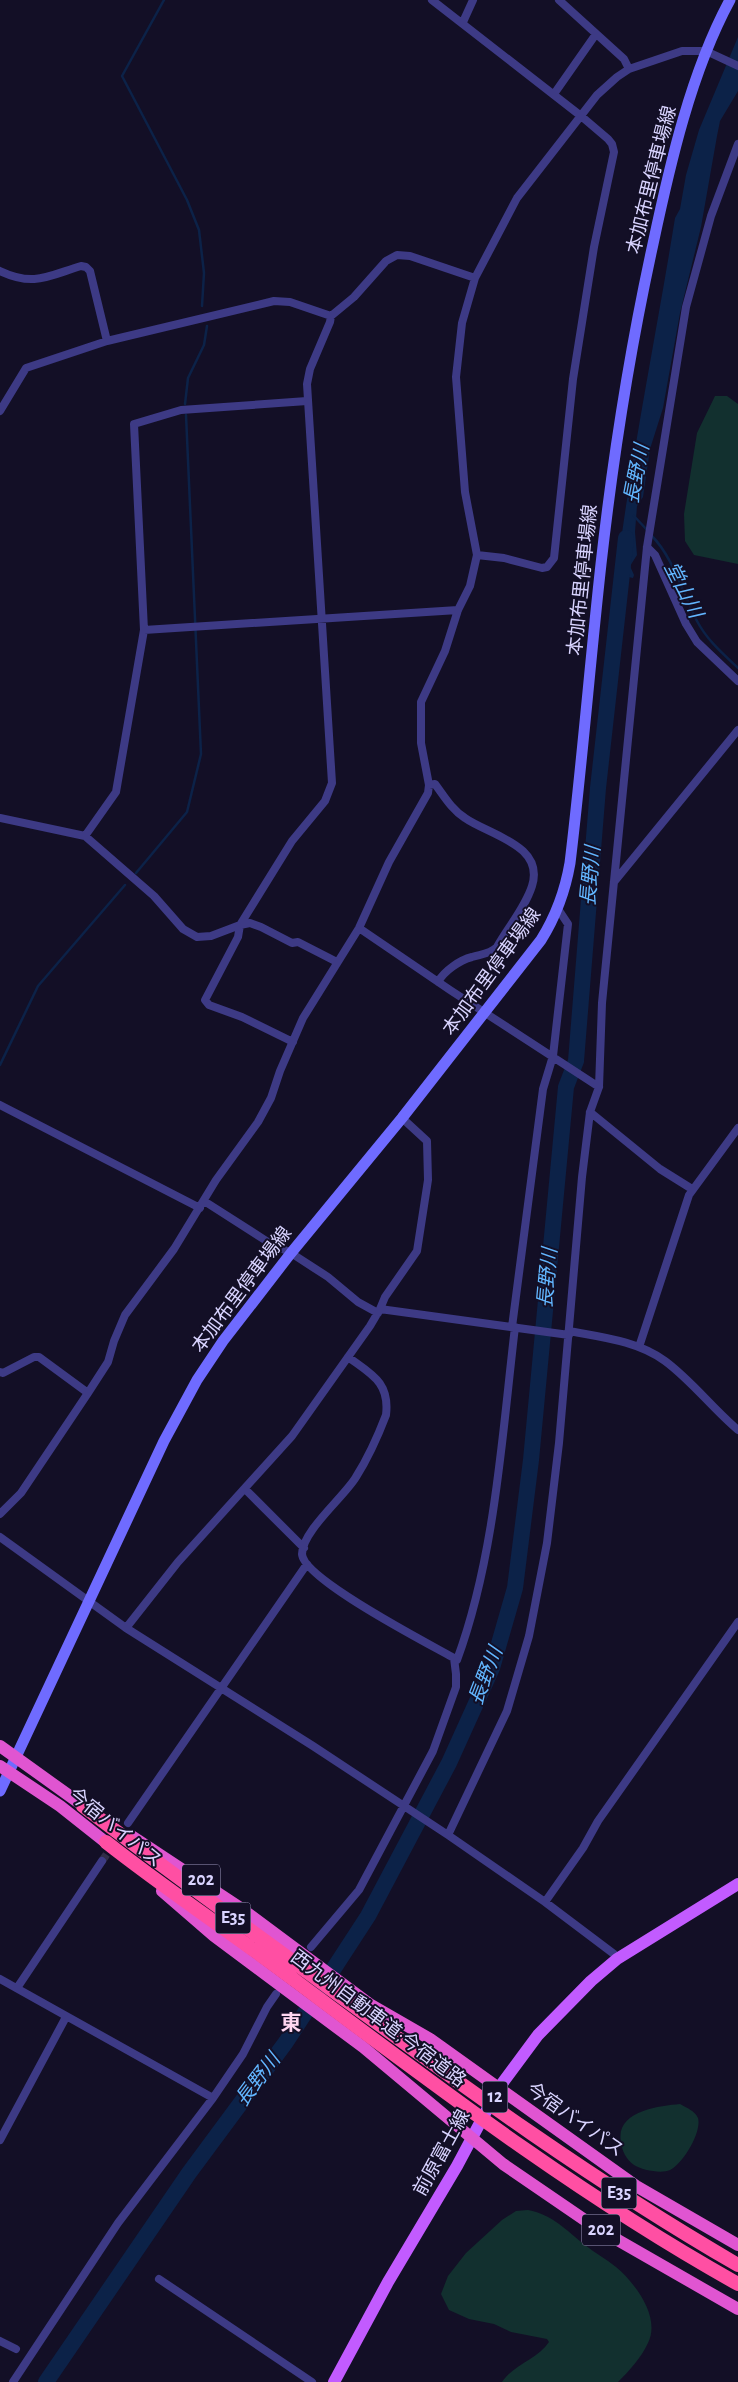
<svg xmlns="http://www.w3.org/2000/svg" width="738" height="2382" font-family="'Alegreya Sans','Noto Sans JP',sans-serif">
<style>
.green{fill:#12302f}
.water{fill:#0c2248}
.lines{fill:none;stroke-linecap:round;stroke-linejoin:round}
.stream{stroke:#0c2248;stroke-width:2.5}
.river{stroke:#0c2248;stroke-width:16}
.minor-tunnel{stroke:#312d47;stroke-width:8;stroke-dasharray:8 4;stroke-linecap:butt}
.minor{stroke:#3d3a85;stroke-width:8}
.secondary{stroke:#6f6bff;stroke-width:11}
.primary{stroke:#c25bff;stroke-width:12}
.trunk{stroke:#e055d1;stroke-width:12}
.motorway{stroke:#ff4fa3;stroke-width:14}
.labels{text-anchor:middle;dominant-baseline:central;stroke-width:4;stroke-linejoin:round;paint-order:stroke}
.shield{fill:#130f26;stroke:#9e99be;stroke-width:1}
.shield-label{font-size:18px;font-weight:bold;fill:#d9d4ff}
.street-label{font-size:19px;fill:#d9d4ff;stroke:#130f26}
.water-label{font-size:20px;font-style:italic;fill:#62b6ff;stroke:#130f26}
.quarter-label{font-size:21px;font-weight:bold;fill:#ffd6f0;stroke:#130f26}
</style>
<rect width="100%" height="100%" fill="#130f26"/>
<path class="green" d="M 715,396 L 727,396 L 738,404 L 738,564 L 694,555 L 685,541 L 684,514 L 697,433 Z
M 680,2104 C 687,2108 695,2111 698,2118 C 702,2132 683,2164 670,2170 C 661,2174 642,2170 634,2165 C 626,2159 622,2151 621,2142 C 615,2111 659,2106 680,2104 Z
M 528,2210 C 553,2215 566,2230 585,2245 C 595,2253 606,2259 616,2267 C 635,2283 661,2317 648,2343 C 641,2358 629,2371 618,2382 L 502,2382 C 514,2364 538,2359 549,2342 L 547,2339 L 511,2332 L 494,2324 L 469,2319 L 449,2310 L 441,2294 L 448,2276 L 466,2253 L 502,2220 L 516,2211 Z"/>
<path class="water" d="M 738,37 L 738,91 L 720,121 L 717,136 L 701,227 L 680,313 L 663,408 L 650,449 L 643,497 L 637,506 L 635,532 L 637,555 L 630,566 L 634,575 L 633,578 L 624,576 L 626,563 L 619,555 C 634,442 657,330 675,218 L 680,209 L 686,175 L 699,130 Z"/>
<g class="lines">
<path class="stream" d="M 164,0 L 122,76 L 187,200 L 199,230 L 204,273 L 202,306
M 185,404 L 188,378 L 204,345 L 207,326
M 634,516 L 648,531
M 651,535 C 674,558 682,593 697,621 C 707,640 722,653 738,668
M 136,873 L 187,812 L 201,754 L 186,415
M 0,1065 L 38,986 L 125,885"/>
<path class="river" d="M 46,2382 L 189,2173 L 286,2042 L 368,1916 L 449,1763 L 492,1668 L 515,1588 L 531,1460 L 566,1087 L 576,1061 L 598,788 L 626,538"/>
<path class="minor-tunnel" d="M 102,1861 L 113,1845"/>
<path class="minor" d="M 432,0 L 581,116 L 608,139 L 612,144 L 614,152 L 594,247 L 573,379 L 554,558 L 547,567 L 542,568 L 504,558 L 477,555
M 559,0 L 624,59 L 629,69
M 463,22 L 473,0
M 554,94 L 596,34
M 0,271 C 34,287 48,276 81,266 L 86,267 L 90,271 L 107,341
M 0,411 L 26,368 L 107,341 L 274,301 L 290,302 L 331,316
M 647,547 L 655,555 L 686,624 L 697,642 L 738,681
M 144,630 L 458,610
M 429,785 L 435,784 C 444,796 452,810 465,818 C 489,835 545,845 532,886 C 525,908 508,927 497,947 C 490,954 482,954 472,957 C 460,960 444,971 438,982
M 0,818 L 85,836 L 154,896 L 183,929 L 197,937 L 211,936 L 240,925 L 250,923 L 261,927 L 292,943 L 298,942 L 337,962
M 85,836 L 116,792 L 144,630 L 134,424 L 181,410 L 307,401
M 614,882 L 738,730
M 359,928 L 450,990 L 599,1087
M 293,1042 L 242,1017 L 209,1005 L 205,1000 L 238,937 L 240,925 L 292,841 L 325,801 L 332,783 L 307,384 L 310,369 L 330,322 L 331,316 L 354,297 L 386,261 L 397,255 L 410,256 L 475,278
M 0,1105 L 200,1208
M 590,1112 L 660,1169 L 692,1189
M 204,1201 L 268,1242 L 291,1253 L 328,1277 L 358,1302 L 378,1313
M 380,1309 L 569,1335
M 512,1327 L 543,1089 L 553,1056 L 568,924 L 558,909
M 569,1331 C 601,1337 638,1341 665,1361 C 692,1381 712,1408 738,1430
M 639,1347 L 689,1195 L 738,1128
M 348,1357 C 371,1374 390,1382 386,1415 C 378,1436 368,1458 356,1477 C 345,1496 302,1531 302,1554 C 303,1579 429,1644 454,1658
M 0,1372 L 3,1373 L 34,1357 L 39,1357 L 88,1393
M 245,1489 L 304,1548
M 0,1514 L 21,1493 L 88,1393 L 108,1362 L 114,1341 L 125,1315 L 174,1249 L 216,1180 L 258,1122 L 271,1098 L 280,1071 L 303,1018 L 359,928 L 389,862 L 428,793 L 429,785 L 421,743 L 421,702 L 445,651 L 458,610 L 470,586 L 477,555 L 465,492 L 456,377 L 462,323 L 475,278 L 517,198 L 597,95 L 617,77 L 629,69 L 682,51 L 706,51 L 738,66
M 0,1537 L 126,1628 L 313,1746 L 448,1835 L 545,1902 L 614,1954 L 617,1959
M 126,1628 L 178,1562 L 292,1436 L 370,1326 L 380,1309 L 385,1297 L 417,1251 L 428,1180 L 427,1141 L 402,1118
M 454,1658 L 457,1660 C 495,1557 502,1436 515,1327
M 128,1823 L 307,1564
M 448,1835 L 507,1711 L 529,1636 L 547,1543 L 559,1443 L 582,1177 L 590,1112 L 599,1087 L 602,1003 L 647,547 L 686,307 L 711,216 L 738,144
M 545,1902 L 583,1848 L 598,1821 L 738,1622
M 311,1947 L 359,1890 L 433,1751 L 456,1687 L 456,1674 L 454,1658
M 0,1979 L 213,2098
M 17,1988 L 102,1861
M 0,2140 L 66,2017
M 159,2279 L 312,2382
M 0,2341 L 16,2349
M 13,2382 L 118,2223 L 213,2098 L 243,2054 L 267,2007 L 276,1994"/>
<path class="secondary" d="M 0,1791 L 164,1441 L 197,1380 L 223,1341 L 291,1253 L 402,1118 L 541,940 C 556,916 565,892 570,863 C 582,764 590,663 601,564 C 613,457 630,349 653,244 C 670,164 691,72 730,0"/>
<path class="primary" d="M 334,2382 L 388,2282 L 457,2166 L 498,2089 L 538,2035 L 591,1981 L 617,1959 L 738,1884"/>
<path class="trunk" d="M 0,1746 L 92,1812
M 0,1766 L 60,1806 L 113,1848
M 130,1835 L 242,1909 L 371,2005 L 430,2039 L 636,2186 L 738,2245
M 162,1891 L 214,1936 L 363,2047 L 503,2164 L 595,2227 L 738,2309"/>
<path class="motorway" d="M 83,1806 C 165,1869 249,1929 332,1990 C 464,2087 596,2183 738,2265
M 106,1842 C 168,1891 234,1934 297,1982 C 440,2089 582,2197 738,2284"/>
</g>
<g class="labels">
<g class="shield">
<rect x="182" y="1864.5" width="38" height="31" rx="4"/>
<rect x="215.5" y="1902.5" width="35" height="31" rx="4"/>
<rect x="482.5" y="2081.5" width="25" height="31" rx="4"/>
<rect x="601.5" y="2177.5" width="35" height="31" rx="4"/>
<rect x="582" y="2214.5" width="38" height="31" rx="4"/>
</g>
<g class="shield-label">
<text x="201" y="1880">202</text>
<text x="233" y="1918">E35</text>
<text x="495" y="2097">12</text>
<text x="619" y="2193">E35</text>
<text x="601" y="2230">202</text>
</g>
<g class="street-label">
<text transform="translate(652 180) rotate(-76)">本加布里停車場線</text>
<text transform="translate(583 580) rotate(-84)">本加布里停車場線</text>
<text transform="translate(492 972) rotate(-54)">本加布里停車場線</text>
<text transform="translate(242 1290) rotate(-53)">本加布里停車場線</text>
<text transform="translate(115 1828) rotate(39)">今宿バイパス</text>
<text transform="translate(378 2019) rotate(37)">西九州自動車道;今宿道路</text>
<text transform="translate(575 2120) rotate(35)">今宿バイパス</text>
<text transform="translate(442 2153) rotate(-61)">前原富士線</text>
</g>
<g class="water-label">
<text transform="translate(637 474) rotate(-79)">長野川</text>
<text transform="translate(683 590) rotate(63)">堂山川</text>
<text transform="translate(591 876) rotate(-85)">長野川</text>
<text transform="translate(548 1278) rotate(-85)">長野川</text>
<text transform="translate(486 1676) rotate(-69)">長野川</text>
<text transform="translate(258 2080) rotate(-53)">長野川</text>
</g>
<g class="quarter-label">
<text x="291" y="2023">東</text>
</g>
</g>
</svg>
